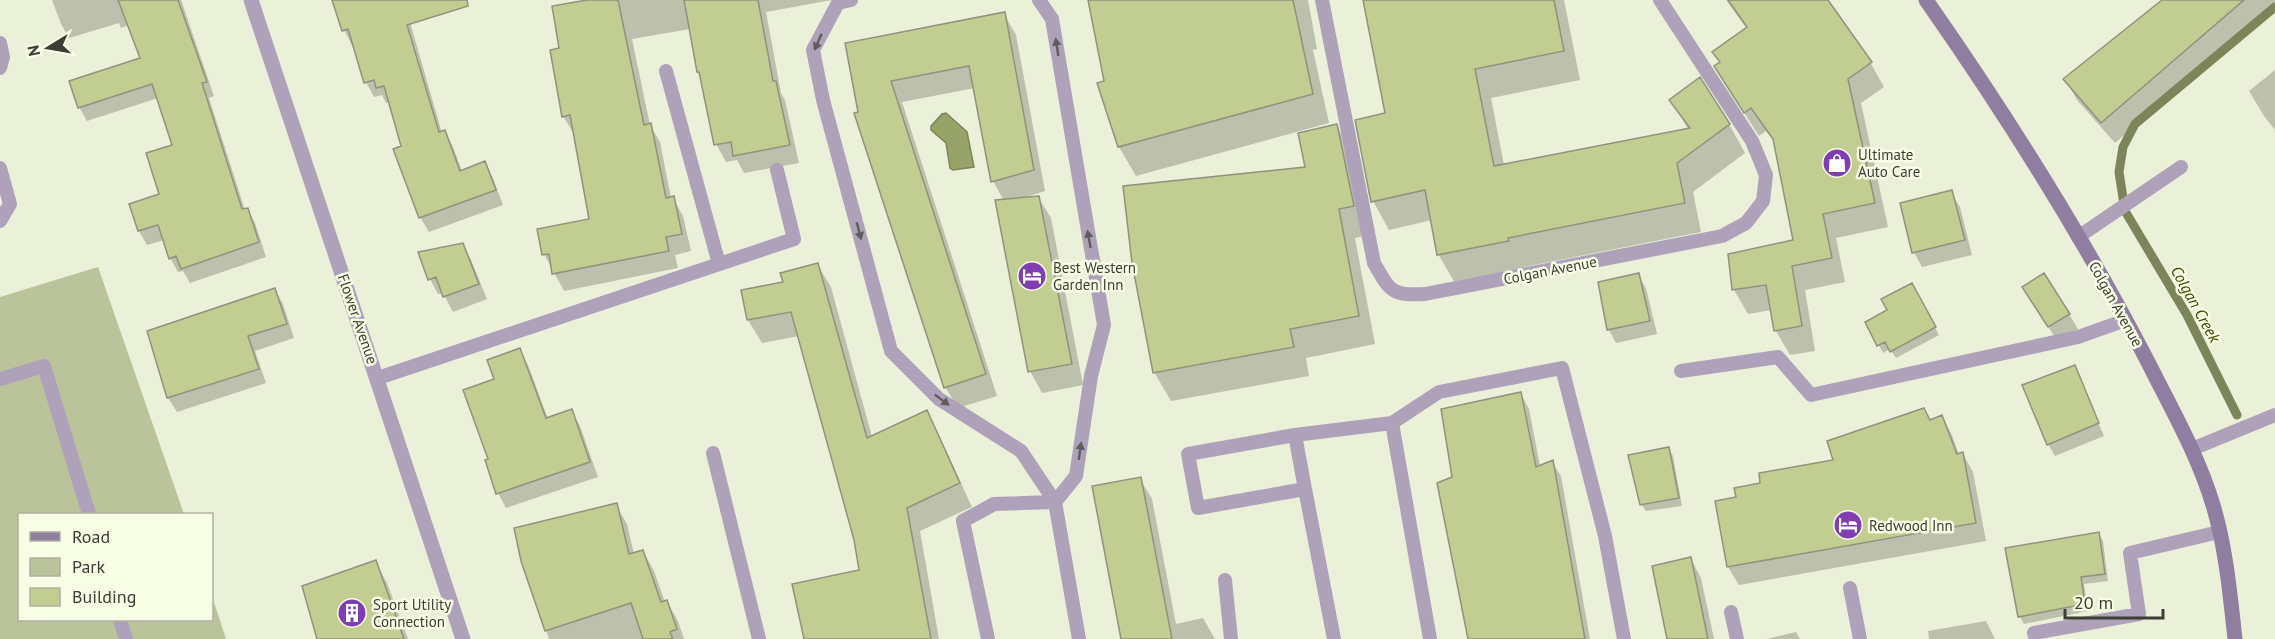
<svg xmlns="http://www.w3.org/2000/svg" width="2275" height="639" font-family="'PT Sans',sans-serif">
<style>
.green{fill:#bac39a}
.water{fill:#98a369;stroke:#7c8559;stroke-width:1.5}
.shadow{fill:#0003}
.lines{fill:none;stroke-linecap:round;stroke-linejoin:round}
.stream{stroke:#7c8559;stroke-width:9}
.building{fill:#c1cd91;stroke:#8f937e;stroke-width:1.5}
.lane{stroke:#aea2ba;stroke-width:14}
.street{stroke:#aea2ba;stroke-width:15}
.secondary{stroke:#907ea1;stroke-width:15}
.oneway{fill:#5e5c5d}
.labels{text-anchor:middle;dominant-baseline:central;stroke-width:5;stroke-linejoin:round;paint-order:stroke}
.poi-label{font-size:15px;fill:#3c3e35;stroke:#f8fde6;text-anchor:start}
.street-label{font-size:15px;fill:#3c3e35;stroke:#f8fde6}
.water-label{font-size:16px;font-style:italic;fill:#404800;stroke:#f8fde6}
</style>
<rect width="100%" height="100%" fill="#ebf0d9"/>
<path class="green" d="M 98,267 L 184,514 L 20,514 L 20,620 L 212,620 L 212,596 L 226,639 L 0,639 L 0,297 Z"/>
<path class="water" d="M 946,113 L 967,132 L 974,167 L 953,170 L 950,168 L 946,143 L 931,130 L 931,126 L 942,114 Z"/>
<path class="shadow" d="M 52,0 L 181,0 L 214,96 L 209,98 L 245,210 L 247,209 L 255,223 L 266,257 L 190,283 L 183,271 L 178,272 L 170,258 L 164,240 L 147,245 L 139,231 L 131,205 L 161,195 L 174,146 L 158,98 L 87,121 L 79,107 L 142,59 L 129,25 L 121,28 L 119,23 L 69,38 L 61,24 Z
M 334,0 L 400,0 L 407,12 L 442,133 L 445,132 L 453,147 L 462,171 L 484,163 L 493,178 L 503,205 L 429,232 L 420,217 L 403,147 L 390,102 L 386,103 L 382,95 L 374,97 L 366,82 L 354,45 L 352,45 L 344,30 Z
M 593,0 L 832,0 L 766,12 L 781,93 L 785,100 L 799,163 L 744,173 L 737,160 L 726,162 L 716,144 L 701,78 L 698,72 L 690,29 L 632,39 L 650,125 L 660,142 L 671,198 L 673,198 L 683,216 L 691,251 L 675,255 L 678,268 L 564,291 L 544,254 L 591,220 L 574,134 L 563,116 L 561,49 Z
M 1089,0 L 1308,0 L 1317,49 L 1313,50 L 1329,123 L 1136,176 L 1119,147 Z
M 1370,0 L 1564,0 L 1580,80 L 1491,98 L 1504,165 L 1688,129 L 1671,100 L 1729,124 L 1745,153 L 1693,192 L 1701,232 L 1524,267 L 1524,270 L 1455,283 L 1438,254 L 1432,220 L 1389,230 L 1373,201 L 1387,114 Z
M 1726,0 L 1826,0 L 1870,62 L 1884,87 L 1861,103 L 1888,227 L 1836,238 L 1845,282 L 1805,290 L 1815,351 L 1790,355 L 1776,331 L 1772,310 L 1748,314 L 1734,290 L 1730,255 L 1794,241 L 1776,144 L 1766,131 L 1759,136 L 1730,91 L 1721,63 L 1714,52 L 1747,29 Z
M 2164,0 L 2275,0 L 2275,5 L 2115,143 L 2077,100 L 2065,79 Z
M 1004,14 L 1016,35 L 1045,191 L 1026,197 L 1026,198 L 1038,197 L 1051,218 L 1083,385 L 1042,393 L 1030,371 L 1004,201 L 993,181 L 975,88 L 902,102 L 997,396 L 958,408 L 945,387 L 860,113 L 846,44 Z
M 2275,70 L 2275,130 L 2264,116 L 2249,91 Z
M 1337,126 L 1353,155 L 1369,235 L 1355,238 L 1375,344 L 1306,358 L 1309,376 L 1171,401 L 1154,372 Z
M 1951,192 L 1960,207 L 1972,255 L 1922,267 L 1914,252 Z
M 462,245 L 471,260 L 487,299 L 453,312 L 443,293 L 438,294 L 430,279 Z
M 817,264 L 831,287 L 872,437 L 926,412 L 939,435 L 972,507 L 920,531 L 939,639 L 805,639 L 861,571 L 855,540 L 799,336 L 762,343 L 748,320 L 743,292 L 785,284 Z
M 1638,275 L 1646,288 L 1657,334 L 1616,343 L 1609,330 L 1599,283 Z
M 1912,285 L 1939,335 L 1896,358 L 1890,349 L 1883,353 L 1867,322 L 1889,311 Z
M 275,290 L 283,304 L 294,338 L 255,351 L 266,383 L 177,412 L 168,398 L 149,332 Z
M 2033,303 L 2069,314 L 2078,329 L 2058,342 Z
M 519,350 L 528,365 L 548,419 L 571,411 L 580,426 L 598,477 L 506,508 L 498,493 L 490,460 L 496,380 Z
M 2074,366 L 2104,436 L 2055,456 L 2048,444 Z
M 1521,394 L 1529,409 L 1540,466 L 1552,462 L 1561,476 L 1590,639 L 1469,639 L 1453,478 Z
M 1942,417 L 1952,435 L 1959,455 L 1963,454 L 1973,472 L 1986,541 L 1739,585 L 1728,567 L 1738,498 L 1762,484 L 1834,461 Z
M 1669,449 L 1673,456 L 1682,506 L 1646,511 L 1641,504 Z
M 1140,479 L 1152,499 L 1176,624 L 1203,618 L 1215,639 L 1123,639 Z
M 616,505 L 627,524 L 634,554 L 643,551 L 654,571 L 665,602 L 667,602 L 678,621 L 684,639 L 549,639 L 523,560 Z
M 2098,533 L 2103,541 L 2108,581 L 2084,584 L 2088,611 L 2024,624 L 2020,617 L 2006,550 Z
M 1691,559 L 1701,578 L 1714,639 L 1669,639 Z
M 375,562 L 387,583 L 408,639 L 318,639 Z
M 1986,621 L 1995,639 L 1929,639 L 1928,631 Z
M 1796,632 L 1800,639 L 1767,639 Z"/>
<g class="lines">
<path class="stream" d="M 2237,415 L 2187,315 L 2125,211 L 2119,172 L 2123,147 L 2135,124 L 2275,7"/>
</g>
<path class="building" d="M 118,0 L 178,0 L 207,82 L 202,83 L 242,209 L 248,208 L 259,242 L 181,269 L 176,256 L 169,259 L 158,225 L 138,231 L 129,204 L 159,194 L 146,153 L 172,145 L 152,84 L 78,108 L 69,81 L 140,58 Z
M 332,0 L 467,0 L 468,6 L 407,25 L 439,132 L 445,130 L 460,171 L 485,161 L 496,190 L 419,218 L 393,149 L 401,146 L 384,86 L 376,88 L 374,80 L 364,83 L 348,29 L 342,31 Z
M 587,0 L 618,0 L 644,125 L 651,123 L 666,198 L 674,196 L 682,234 L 666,237 L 669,251 L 552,274 L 549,254 L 542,255 L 537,229 L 589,219 L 570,115 L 562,117 L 550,50 L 559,48 L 552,6 Z
M 684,0 L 758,0 L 773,81 L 776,81 L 790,145 L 733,156 L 731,142 L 714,145 L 699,72 L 697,72 Z
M 1088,0 L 1293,0 L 1313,94 L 1118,147 L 1097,83 L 1104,81 Z
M 1363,0 L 1554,0 L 1564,51 L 1475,69 L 1494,166 L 1690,128 L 1669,100 L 1700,77 L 1730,124 L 1677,163 L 1685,203 L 1508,238 L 1509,241 L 1437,255 L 1425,190 L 1371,202 L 1355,120 L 1385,113 Z
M 1728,0 L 1828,0 L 1872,62 L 1848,79 L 1875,203 L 1823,214 L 1832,258 L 1792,266 L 1802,326 L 1774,331 L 1766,285 L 1732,290 L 1728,254 L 1793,240 L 1773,139 L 1751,108 L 1744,113 L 1714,66 L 1720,62 L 1712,52 L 1747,27 Z
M 2162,0 L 2244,0 L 2101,123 L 2063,79 Z
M 1005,12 L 1034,170 L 991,182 L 969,66 L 891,81 L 986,374 L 944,388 L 854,113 L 858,112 L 845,43 Z
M 1337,124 L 1354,206 L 1339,209 L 1359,316 L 1290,329 L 1294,347 L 1153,373 L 1132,263 L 1123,186 L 1305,167 L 1298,133 Z
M 1952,190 L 1965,240 L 1912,253 L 1900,203 Z
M 1039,196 L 1072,364 L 1028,372 L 995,200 Z
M 463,243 L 479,284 L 443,297 L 436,277 L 428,280 L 418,252 Z
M 818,263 L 867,438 L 927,410 L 960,483 L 907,508 L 931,639 L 804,639 L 792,584 L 859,570 L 854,540 L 791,312 L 747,320 L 741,290 L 783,282 L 780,273 Z
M 1639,273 L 1650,321 L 1607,330 L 1598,282 Z
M 2044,273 L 2070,314 L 2048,327 L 2022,287 Z
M 1912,283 L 1936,327 L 1890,352 L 1885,342 L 1877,346 L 1865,322 L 1887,310 L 1881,299 Z
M 275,288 L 287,324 L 248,336 L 259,369 L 167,398 L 147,331 Z
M 520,348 L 546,418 L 572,409 L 590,462 L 496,494 L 485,460 L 488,459 L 463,390 L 494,379 L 487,360 Z
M 2075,365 L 2099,423 L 2047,445 L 2022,385 Z
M 1521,392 L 1536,467 L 1553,460 L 1585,639 L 1468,639 L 1437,483 L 1452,477 L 1441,409 Z
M 1924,408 L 1930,420 L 1942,415 L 1957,454 L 1963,452 L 1976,523 L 1727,567 L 1715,501 L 1736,497 L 1734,488 L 1760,483 L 1759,473 L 1833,460 L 1827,441 Z
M 1669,447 L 1679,498 L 1640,505 L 1628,455 Z
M 1141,477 L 1172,639 L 1121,639 L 1092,486 Z
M 617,503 L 629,554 L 643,550 L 661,602 L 667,600 L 677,629 L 670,632 L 673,639 L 643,639 L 631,603 L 545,631 L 521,561 L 514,528 Z
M 2099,532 L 2105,574 L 2081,577 L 2085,604 L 2018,617 L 2005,548 Z
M 1691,557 L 1708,639 L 1667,639 L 1652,566 Z
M 376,560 L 404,639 L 317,639 L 302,586 Z"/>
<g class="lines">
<path class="lane" d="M 851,0 L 838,3 L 813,50 L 823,100 L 891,351 L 939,399 L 1021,451 L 1055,502 L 1076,476 L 1091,376 L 1104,325 L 1052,19 L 1039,0
M 1322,0 L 1374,263 C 1390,291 1391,296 1425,294 L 1722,236 L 1746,223 L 1763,201 L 1766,175 L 1752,141 L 1660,0
M 0,43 L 3,57 L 0,68
M 666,71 L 719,264
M 0,168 L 10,204 L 0,221
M 2078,237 L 2181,167
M 1681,371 L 1778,357 L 1811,395 L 2078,337 L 2126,320
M 378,378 L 794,239 L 777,170
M 0,379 L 44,366 L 89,514
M 1392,423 L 1439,392 L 1562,368 L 1605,536 L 1624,639
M 1295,435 L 1305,489
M 2192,449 L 2275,415
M 713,453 L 759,639
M 1225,580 L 1231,639
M 1850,588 L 1860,639
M 1731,612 L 1737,639
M 120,620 L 126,639
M 988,639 L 963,521 L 994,504 L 1055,502 L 1079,639
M 1334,639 L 1305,489 L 1198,508 L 1188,454 L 1295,435 L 1392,423 L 1430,639
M 2036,639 L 2034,633 L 2139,614 L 2130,553 L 2219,532"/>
<path class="street" d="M 251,0 L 463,639"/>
<path class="secondary" d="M 1926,0 C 2007,116 2084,238 2149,364 C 2172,410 2198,455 2213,505 C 2226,548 2230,594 2235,639"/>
</g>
<defs><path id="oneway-solid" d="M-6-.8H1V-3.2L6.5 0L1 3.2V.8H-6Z" transform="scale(1.5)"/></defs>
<g class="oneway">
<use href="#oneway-solid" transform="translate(818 42) rotate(114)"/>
<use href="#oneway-solid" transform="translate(1057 47) rotate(-99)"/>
<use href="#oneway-solid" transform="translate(859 231) rotate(75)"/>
<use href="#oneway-solid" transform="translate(1089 239) rotate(-100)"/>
<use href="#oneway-solid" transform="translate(942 400) rotate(37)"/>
<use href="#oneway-solid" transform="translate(1080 451) rotate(-82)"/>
</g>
<defs>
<g id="shop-disc" transform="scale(1.5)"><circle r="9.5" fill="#813eb2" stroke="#f8fde6"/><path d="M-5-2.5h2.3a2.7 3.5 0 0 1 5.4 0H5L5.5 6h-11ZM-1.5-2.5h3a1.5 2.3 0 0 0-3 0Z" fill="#fff"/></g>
<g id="hotel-disc" transform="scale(1.5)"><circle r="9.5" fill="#813eb2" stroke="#f8fde6"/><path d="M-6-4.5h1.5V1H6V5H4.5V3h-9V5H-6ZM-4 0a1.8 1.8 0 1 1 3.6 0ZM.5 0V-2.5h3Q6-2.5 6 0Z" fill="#fff"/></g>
<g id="building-disc" transform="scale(1.5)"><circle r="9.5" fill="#813eb2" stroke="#f8fde6"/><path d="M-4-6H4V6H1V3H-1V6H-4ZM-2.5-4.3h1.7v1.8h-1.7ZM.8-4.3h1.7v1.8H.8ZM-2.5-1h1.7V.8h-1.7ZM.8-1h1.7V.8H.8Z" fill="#fff"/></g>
</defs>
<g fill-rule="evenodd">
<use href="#shop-disc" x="1837" y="163"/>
<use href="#hotel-disc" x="1032" y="276"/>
<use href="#hotel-disc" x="1848" y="525"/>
<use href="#building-disc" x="352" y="613"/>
</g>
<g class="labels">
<g class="poi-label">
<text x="1858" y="154">Ultimate<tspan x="1858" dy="17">Auto Care</tspan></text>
<text x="1053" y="267">Best Western<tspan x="1053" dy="17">Garden Inn</tspan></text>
<text x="1869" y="525">Redwood Inn</text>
<text x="373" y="604">Sport Utility<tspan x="373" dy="17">Connection</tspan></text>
</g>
<g class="street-label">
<text transform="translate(1550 270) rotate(-11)">Colgan Avenue</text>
<text transform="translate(2116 304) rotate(61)">Colgan Avenue</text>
<text transform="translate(358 319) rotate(71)">Flower Avenue</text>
</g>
<g class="water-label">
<text transform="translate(2196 304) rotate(61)">Colgan Creek</text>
</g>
</g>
<rect x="18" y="513" width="195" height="108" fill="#f8fde6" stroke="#adb19f" stroke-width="1.5"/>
<rect x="30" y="532" width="30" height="9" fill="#907ea1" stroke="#adb19f" stroke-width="1.5"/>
<text x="72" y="543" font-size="18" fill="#3c3e35">Road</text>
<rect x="30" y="558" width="30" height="18" fill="#bac39a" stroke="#adb19f" stroke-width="1.5"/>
<text x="72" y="573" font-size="18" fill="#3c3e35">Park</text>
<rect x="30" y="588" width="30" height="18" fill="#c1cd91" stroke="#adb19f" stroke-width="1.5"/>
<text x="72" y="603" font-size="18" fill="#3c3e35">Building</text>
<g transform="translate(48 48) rotate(259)" stroke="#f8fde6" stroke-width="4.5" paint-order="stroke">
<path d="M0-4.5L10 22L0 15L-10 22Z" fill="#3c3e35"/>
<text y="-9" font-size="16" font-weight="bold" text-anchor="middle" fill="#3c3e35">N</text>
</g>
<path d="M2065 609v9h98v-9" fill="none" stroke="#3c3e35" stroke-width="3"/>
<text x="2074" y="609" font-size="18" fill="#3c3e35" stroke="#f8fde6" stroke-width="4.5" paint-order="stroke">20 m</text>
</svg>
